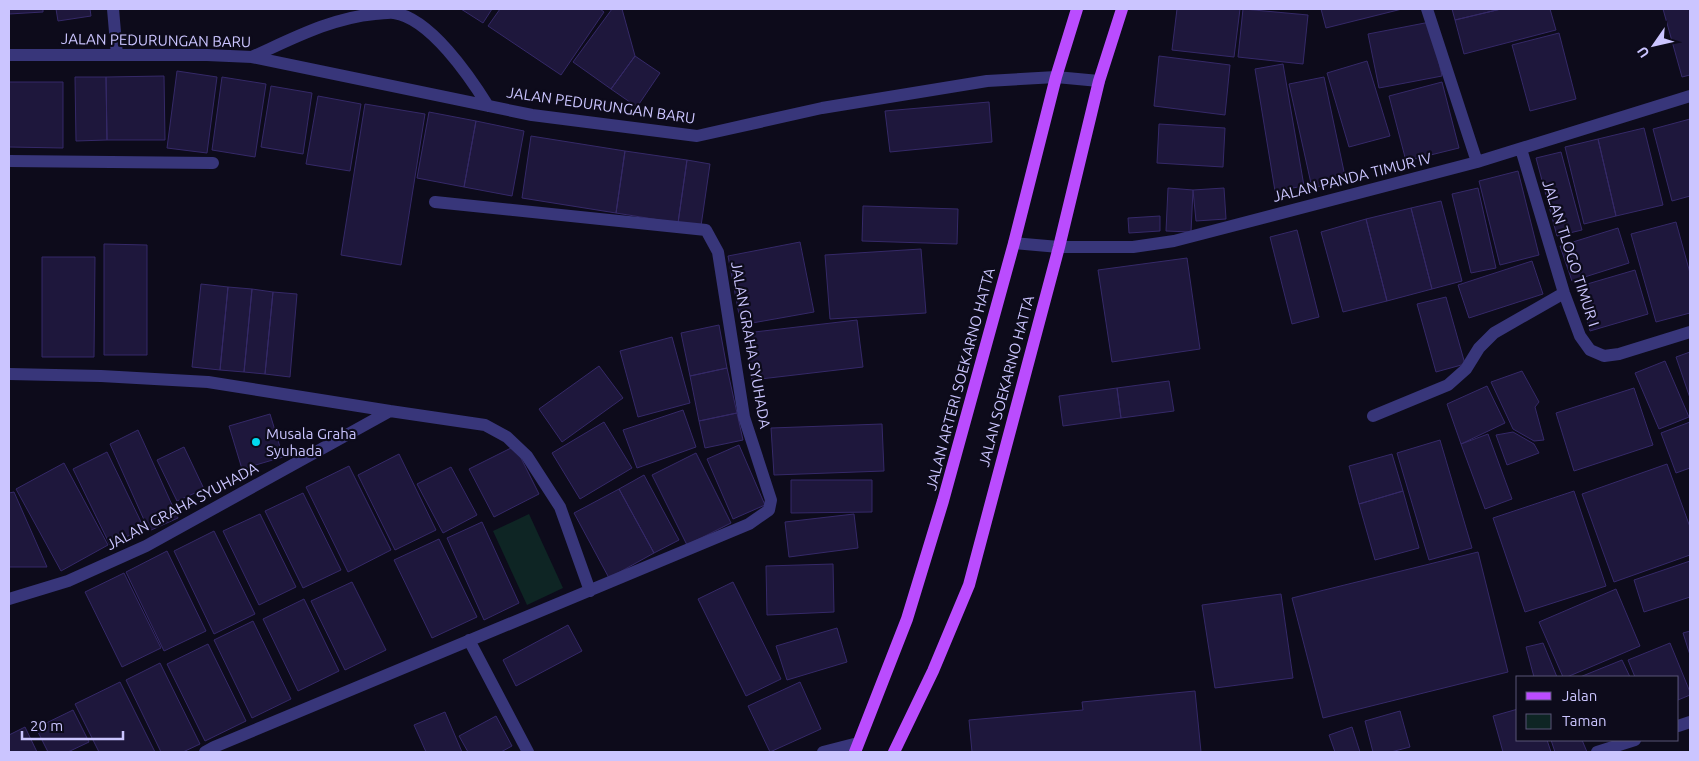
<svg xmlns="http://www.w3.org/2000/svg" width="1699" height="761" font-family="Ubuntu,sans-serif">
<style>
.green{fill:#0e2524}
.building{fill:#1e173c;stroke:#352968}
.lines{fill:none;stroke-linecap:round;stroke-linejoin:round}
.minor{stroke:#38367a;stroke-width:12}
.major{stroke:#ba4cfe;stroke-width:12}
.poi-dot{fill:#01d9ef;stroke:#0d0b1b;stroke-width:2}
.labels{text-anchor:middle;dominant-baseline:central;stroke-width:4.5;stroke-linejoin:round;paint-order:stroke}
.street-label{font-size:15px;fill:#cbc5ff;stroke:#0d0b1b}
.poi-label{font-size:15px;fill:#cbc5ff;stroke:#0d0b1b;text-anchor:start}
</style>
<rect width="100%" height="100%" fill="#0d0b1b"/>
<path class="green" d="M 529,514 L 563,588 L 527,605 L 493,531 Z"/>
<path class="building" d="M 9,9 L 43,9 L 43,12 L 9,14 Z
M 56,9 L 90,9 L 91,16 L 58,21 Z
M 461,9 L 492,9 L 483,23 Z
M 500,9 L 600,9 L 604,12 L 561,75 L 488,26 Z
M 612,9 L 622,9 L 635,56 L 611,89 L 573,62 Z
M 1177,9 L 1240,9 L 1234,57 L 1172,50 Z
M 1243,9 L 1308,15 L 1303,64 L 1238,57 Z
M 1321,9 L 1402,9 L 1326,28 Z
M 1452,9 L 1501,9 L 1455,20 Z
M 1501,9 L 1550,9 L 1556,30 L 1464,54 L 1455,20 Z
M 1663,9 L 1690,9 L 1690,75 L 1682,77 Z
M 1430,22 L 1442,76 L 1379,88 L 1368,34 Z
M 1559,33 L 1576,99 L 1530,111 L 1512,45 Z
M 635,56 L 660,73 L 637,107 L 611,89 Z
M 1159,56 L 1230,65 L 1225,115 L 1154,106 Z
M 1367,61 L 1390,136 L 1349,147 L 1327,73 Z
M 1283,64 L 1304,186 L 1275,191 L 1255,69 Z
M 177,71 L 217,77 L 207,153 L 167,148 Z
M 164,76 L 165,140 L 107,140 L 106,77 Z
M 75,77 L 106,77 L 107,140 L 76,141 Z
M 222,77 L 266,84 L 255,157 L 212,150 Z
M 1324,77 L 1346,181 L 1312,188 L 1289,84 Z
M 9,82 L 63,82 L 63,148 L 9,147 Z
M 1442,82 L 1459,148 L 1406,161 L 1389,96 Z
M 271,86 L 312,93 L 303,154 L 261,147 Z
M 318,96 L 361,104 L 350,171 L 306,164 Z
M 989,102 L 992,142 L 890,152 L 885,111 Z
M 365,104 L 425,114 L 401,265 L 341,255 Z
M 429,112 L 476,121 L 464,187 L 417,178 Z
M 1690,119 L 1690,196 L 1672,201 L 1653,129 Z
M 476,121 L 524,131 L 512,196 L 464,187 Z
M 1159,124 L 1225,128 L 1223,167 L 1157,163 Z
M 1644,128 L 1663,205 L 1616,216 L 1598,139 Z
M 531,136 L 625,151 L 616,213 L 522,198 Z
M 1598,139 L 1616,216 L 1584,224 L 1565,147 Z
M 625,151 L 687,160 L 678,223 L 616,213 Z
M 1561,152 L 1582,230 L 1557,236 L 1536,158 Z
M 687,160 L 710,164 L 701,226 L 678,223 Z
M 1518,171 L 1539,255 L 1500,265 L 1479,181 Z
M 1168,188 L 1193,190 L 1191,232 L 1166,231 Z
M 1224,188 L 1226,219 L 1196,221 L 1193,190 Z
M 1478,188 L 1496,268 L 1471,273 L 1452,194 Z
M 1441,201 L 1462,281 L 1432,289 L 1411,208 Z
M 863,206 L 958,209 L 957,244 L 862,241 Z
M 1411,208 L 1432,289 L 1387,301 L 1366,219 Z
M 1160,216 L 1160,231 L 1129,233 L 1128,218 Z
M 1366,219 L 1387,301 L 1343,312 L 1321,232 Z
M 1676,222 L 1690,273 L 1690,313 L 1656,322 L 1631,234 Z
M 1618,228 L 1629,263 L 1572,281 L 1560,246 Z
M 1297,230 L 1319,317 L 1292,324 L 1270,237 Z
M 800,242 L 814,312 L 741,325 L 728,256 Z
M 104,244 L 147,245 L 147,355 L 104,355 Z
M 921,249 L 926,313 L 830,319 L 825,255 Z
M 42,257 L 95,257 L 94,357 L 42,357 Z
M 1187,258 L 1200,349 L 1112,362 L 1098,270 Z
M 1532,261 L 1543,294 L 1469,318 L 1458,285 Z
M 1635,270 L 1648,314 L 1590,331 L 1577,287 Z
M 201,284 L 228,287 L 220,370 L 192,367 Z
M 228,287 L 252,289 L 244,372 L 220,370 Z
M 252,289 L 273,292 L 265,374 L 244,372 Z
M 273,292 L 297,294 L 290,377 L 265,374 Z
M 1446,297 L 1465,364 L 1436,372 L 1417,304 Z
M 857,320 L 863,367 L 752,380 L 746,333 Z
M 719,325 L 727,368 L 690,376 L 681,333 Z
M 672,337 L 690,403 L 638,417 L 620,351 Z
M 1690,352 L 1690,398 L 1676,357 Z
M 1665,361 L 1689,417 L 1659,429 L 1635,373 Z
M 599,366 L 623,398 L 562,442 L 539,409 Z
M 727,368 L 737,413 L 699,421 L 690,376 Z
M 1522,371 L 1539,402 L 1535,407 L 1544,440 L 1534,441 L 1513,429 L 1491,382 Z
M 1169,381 L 1174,411 L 1121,418 L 1117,388 Z
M 1487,386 L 1505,423 L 1461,444 L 1447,404 Z
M 1117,388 L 1121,418 L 1063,426 L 1059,396 Z
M 1634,388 L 1653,445 L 1574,471 L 1556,413 Z
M 683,410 L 696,447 L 637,468 L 623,430 Z
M 737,413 L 743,440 L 705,448 L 699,421 Z
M 270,414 L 283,457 L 242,469 L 229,426 Z
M 604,422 L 632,468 L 580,499 L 552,453 Z
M 1690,422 L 1690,468 L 1676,473 L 1661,433 Z
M 882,424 L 884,471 L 774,475 L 771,428 Z
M 138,430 L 178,518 L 149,531 L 110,444 Z
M 1513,432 L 1534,444 L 1539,453 L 1507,465 L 1496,435 Z
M 1488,434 L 1512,499 L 1485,509 L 1461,444 Z
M 1440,440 L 1472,548 L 1429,560 L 1397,453 Z
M 739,445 L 765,505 L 733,519 L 707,459 Z
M 515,446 L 539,494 L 494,517 L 469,469 Z
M 184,447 L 204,489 L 177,501 L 157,460 Z
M 107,452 L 144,528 L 110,545 L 73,469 Z
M 696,453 L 731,523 L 687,545 L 652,475 Z
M 399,454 L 436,530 L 395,550 L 358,475 Z
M 1392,454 L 1403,491 L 1359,504 L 1349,466 Z
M 64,463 L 108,545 L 61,571 L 16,489 Z
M 1667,464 L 1690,527 L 1690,555 L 1614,582 L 1582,494 Z
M 349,466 L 391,550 L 348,572 L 306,487 Z
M 451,467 L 477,515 L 443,533 L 417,484 Z
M 644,475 L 679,540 L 654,553 L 619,489 Z
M 791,480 L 872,480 L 872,512 L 791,513 Z
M 619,489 L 654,553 L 609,578 L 574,513 Z
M 1403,491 L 1419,548 L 1375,560 L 1359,504 Z
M 1574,491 L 1606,586 L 1525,612 L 1493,518 Z
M 14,492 L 47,567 L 9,567 L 9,493 Z
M 303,493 L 341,570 L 303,588 L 265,511 Z
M 260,514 L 296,587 L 259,605 L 223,531 Z
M 854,514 L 858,548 L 789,557 L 785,522 Z
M 482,522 L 519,603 L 484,620 L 447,538 Z
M 214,531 L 255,614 L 214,634 L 174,551 Z
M 439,539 L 477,617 L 432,638 L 394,560 Z
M 167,551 L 206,631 L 164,651 L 126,572 Z
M 1478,552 L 1508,672 L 1323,718 L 1292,598 Z
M 1690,561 L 1690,597 L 1644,612 L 1634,580 Z
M 833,564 L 834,612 L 767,615 L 766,566 Z
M 124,573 L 161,648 L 122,667 L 85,592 Z
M 352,582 L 386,650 L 345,670 L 311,601 Z
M 733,582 L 781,679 L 746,696 L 698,599 Z
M 1616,589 L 1640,646 L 1567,677 L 1563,677 L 1539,622 Z
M 1281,594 L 1293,678 L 1215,688 L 1202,605 Z
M 304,599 L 339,671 L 298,691 L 263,619 Z
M 253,621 L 291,699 L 252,718 L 214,640 Z
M 568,625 L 582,651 L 516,686 L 503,660 Z
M 837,628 L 847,662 L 787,680 L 776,646 Z
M 1690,631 L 1690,655 L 1683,633 Z
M 1543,643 L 1557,677 L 1534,677 L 1526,647 Z
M 1670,643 L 1690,692 L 1690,695 L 1678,700 L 1678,677 L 1635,677 L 1628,660 Z
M 208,644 L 246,721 L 205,741 L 167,664 Z
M 1622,660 L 1630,677 L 1580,677 Z
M 160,663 L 200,744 L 183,752 L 161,752 L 126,680 Z
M 120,682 L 155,752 L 99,752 L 75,704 Z
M 800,682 L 821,729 L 770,752 L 748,706 Z
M 1195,691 L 1201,752 L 972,752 L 969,720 L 1083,710 L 1082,702 Z
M 1518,709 L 1518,740 L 1547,740 L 1551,752 L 1503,752 L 1493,716 Z
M 73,710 L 89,742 L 68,752 L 48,752 L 36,728 Z
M 1400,711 L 1410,747 L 1391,752 L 1373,752 L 1365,721 Z
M 445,712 L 462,752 L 426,752 L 414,725 Z
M 496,716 L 512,746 L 501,752 L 468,752 L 459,736 Z
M 25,727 L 37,752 L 9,752 L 9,735 Z
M 1352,727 L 1360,752 L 1335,752 L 1329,735 Z
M 1551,740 L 1582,740 L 1587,752 L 1555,752 Z"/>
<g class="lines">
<path class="minor" d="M 113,9 L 117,55
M 1427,9 L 1477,162
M 9,55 L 207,55 L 252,57 L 532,115 L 697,136 L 822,108 L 987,81 L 1056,77 L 1099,81
M 252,57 C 292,39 331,18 375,14 C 381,14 389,12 394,13 C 430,18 470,77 488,106
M 1521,149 L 1564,293 L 1580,336 L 1590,350 L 1604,356 L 1619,354 L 1690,332
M 9,161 L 213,163
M 1014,243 L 1059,247 L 1133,247 L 1174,241 L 1477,162 L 1690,96
M 9,374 L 101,376 L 208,382 L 390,411
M 1373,416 L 1448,385 L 1466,369 L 1479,348 L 1494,333 L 1564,293
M 9,599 L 68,581 L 146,546 L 390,411 L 485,425 L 507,437 L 527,456 L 560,507 L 590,591
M 469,640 L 528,752
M 1678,726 L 1690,722
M 205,752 L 214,747 L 749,524 L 769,510 L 771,500 L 744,417 L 718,252 L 706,230 L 435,202
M 823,752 L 858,743
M 1597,752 L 1635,740"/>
<path class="major" d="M 855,752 L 907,619 L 943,501 L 1014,243 L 1056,77 L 1077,9
M 894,752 L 933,671 L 969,585 L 1059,247 L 1099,81 L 1122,9"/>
</g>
<circle class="poi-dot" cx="256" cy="442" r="5"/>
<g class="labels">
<g class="street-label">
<text transform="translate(156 40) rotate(1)">JALAN PEDURUNGAN BARU</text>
<text transform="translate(601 105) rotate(8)">JALAN PEDURUNGAN BARU</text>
<text transform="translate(1352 177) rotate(-14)">JALAN PANDA TIMUR IV</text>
<text transform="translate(1571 253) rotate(72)">JALAN TLOGO TIMUR I</text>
<text transform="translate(751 345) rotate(80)">JALAN GRAHA SYUHADA</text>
<text transform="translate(960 379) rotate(-75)">JALAN ARTERI SOEKARNO HATTA</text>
<text transform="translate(1006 381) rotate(-75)">JALAN SOEKARNO HATTA</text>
<text transform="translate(182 506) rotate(-28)">JALAN GRAHA SYUHADA</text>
</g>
<g class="poi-label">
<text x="266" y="433">Musala Graha<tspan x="266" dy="17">Syuhada</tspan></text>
</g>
</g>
<rect width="1699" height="761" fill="none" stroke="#cbc5ff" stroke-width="20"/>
<rect x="1516" y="676" width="162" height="65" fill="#0d0b1b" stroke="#595576"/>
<rect x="1526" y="692" width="25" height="8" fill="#ba4cfe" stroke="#595576"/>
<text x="1562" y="701" font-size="15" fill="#cbc5ff">Jalan</text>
<rect x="1526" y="714" width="25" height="15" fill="#0e2524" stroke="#595576"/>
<text x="1562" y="726" font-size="15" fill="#cbc5ff">Taman</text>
<g transform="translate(1654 45) rotate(236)" stroke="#0d0b1b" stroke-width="4" paint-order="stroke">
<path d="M0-4L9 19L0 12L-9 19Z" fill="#cbc5ff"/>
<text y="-8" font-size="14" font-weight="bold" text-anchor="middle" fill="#cbc5ff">U</text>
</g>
<path d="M22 731v8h101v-8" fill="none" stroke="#cbc5ff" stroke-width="2.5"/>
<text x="30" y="731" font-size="15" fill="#cbc5ff" stroke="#0d0b1b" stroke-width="4" paint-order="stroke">20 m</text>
</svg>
